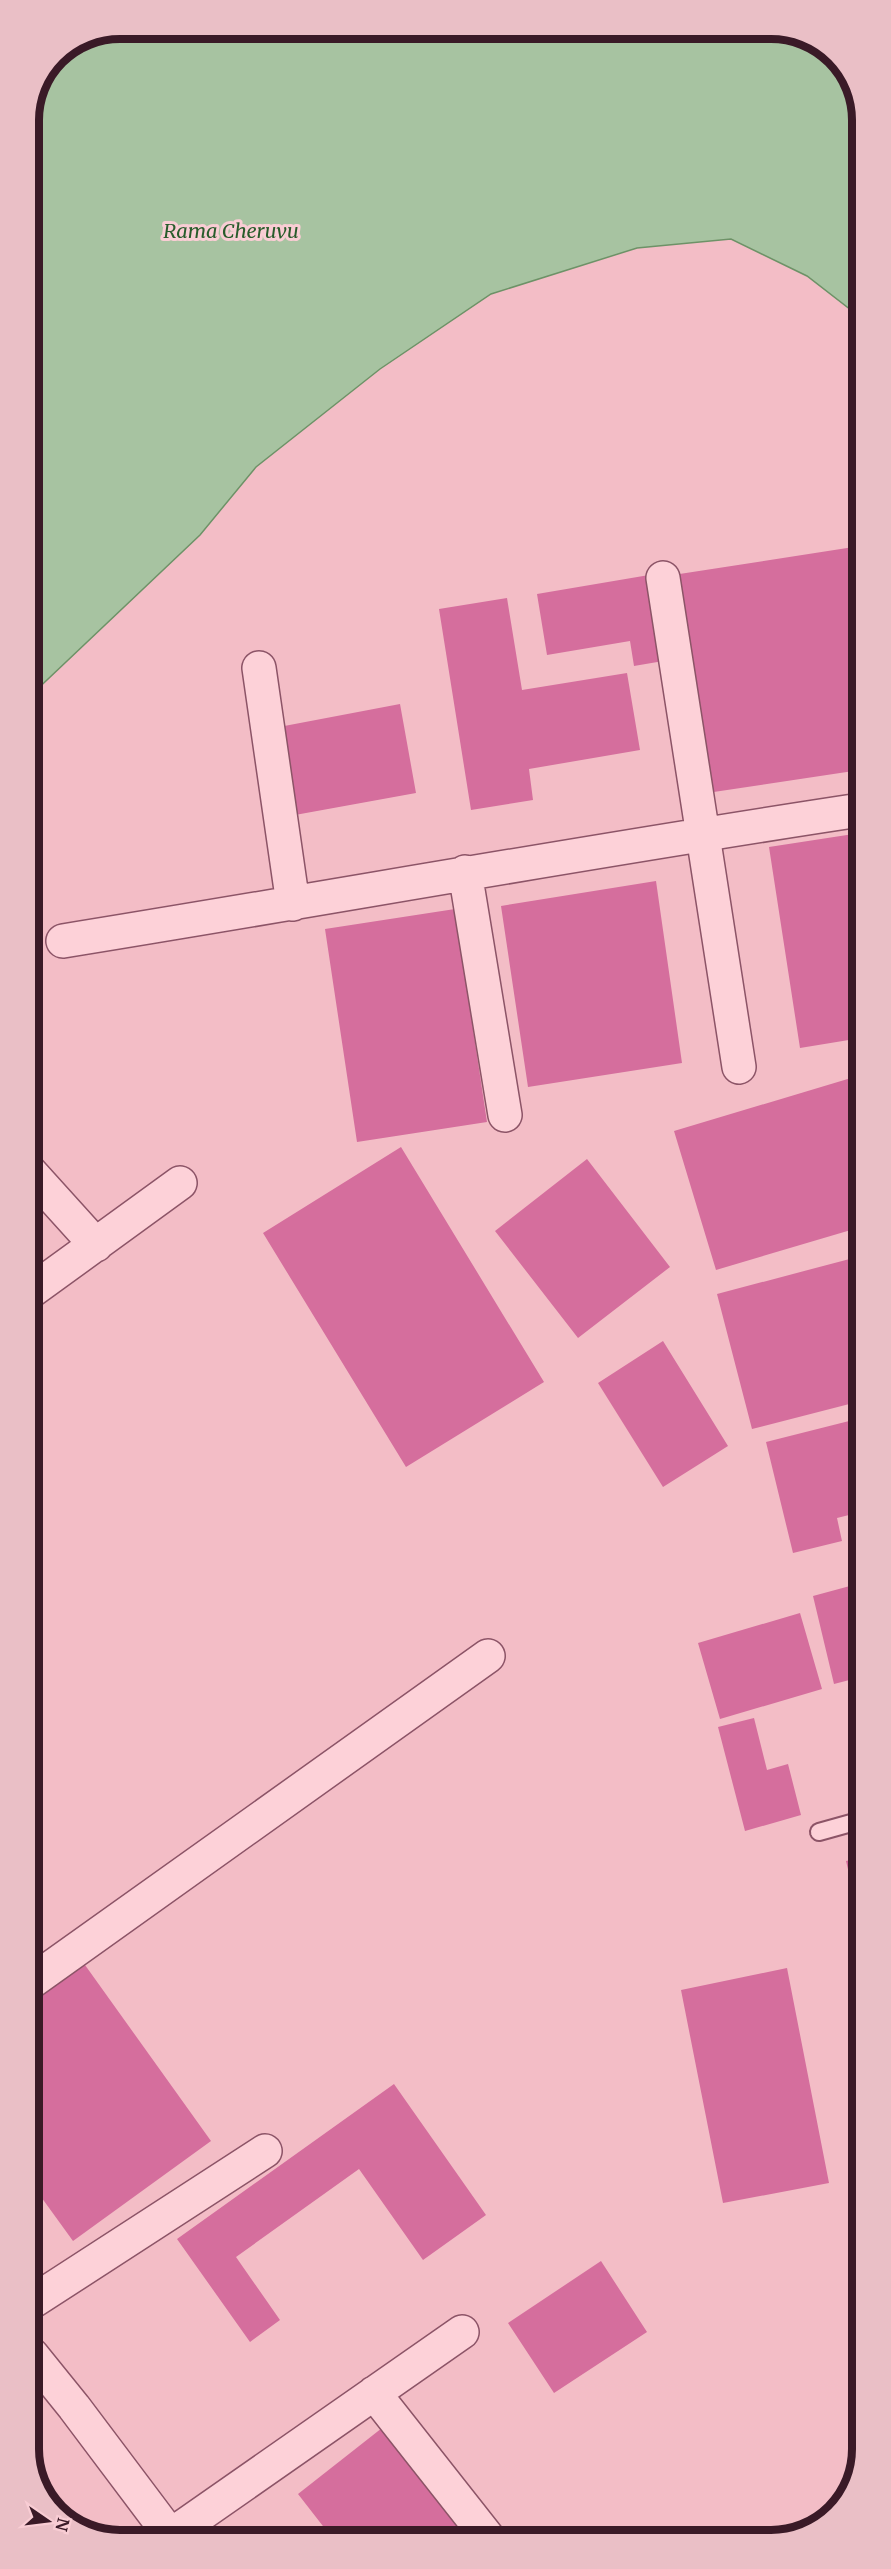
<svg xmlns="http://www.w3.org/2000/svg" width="891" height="2569" font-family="Merriweather,serif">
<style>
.water{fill:#a7c3a1;stroke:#6d9267;stroke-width:1.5}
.building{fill:#d56e9d}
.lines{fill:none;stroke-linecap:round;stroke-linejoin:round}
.service-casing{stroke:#8c5467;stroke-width:20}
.minor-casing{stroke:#8c5467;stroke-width:36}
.service{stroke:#fdd1d8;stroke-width:16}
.minor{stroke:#fdd1d8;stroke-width:33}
.labels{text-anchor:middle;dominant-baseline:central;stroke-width:6;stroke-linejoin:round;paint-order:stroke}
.water-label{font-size:20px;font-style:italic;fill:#285c2b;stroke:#f9cdd4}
.rim{fill:none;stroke:#3a1a27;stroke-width:8}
</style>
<rect width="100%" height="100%" fill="#f3bdc6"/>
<path class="water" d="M 120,29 L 777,29 L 831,51 L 859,96 L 860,317 L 807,276 L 731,239 L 637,248 L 491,294 L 380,369 L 256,467 L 200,535 L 29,697 L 29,115 L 56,55 Z"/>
<path class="building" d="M 860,546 L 860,770 L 707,793 L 673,575 Z
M 655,574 L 669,660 L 634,666 L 630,641 L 547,655 L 537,594 Z
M 507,598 L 522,690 L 627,673 L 640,750 L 529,769 L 533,800 L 471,810 L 439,609 Z
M 400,704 L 416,793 L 295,815 L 279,727 Z
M 860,833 L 861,1038 L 800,1048 L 769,847 Z
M 656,881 L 682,1063 L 528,1087 L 501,906 Z
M 455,909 L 487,1122 L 357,1142 L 325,929 Z
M 861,1075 L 861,1227 L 716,1270 L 674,1131 Z
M 401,1147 L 544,1382 L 406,1467 L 263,1233 Z
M 587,1159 L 670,1267 L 578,1338 L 495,1231 Z
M 861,1256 L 861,1401 L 752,1429 L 717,1294 Z
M 663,1341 L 728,1446 L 663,1487 L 598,1383 Z
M 861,1418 L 861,1512 L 837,1518 L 842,1541 L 793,1553 L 766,1442 Z
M 861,1583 L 861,1677 L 834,1684 L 813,1596 Z
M 800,1613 L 822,1689 L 720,1719 L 698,1643 Z
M 754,1718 L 767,1770 L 788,1764 L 801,1815 L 745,1831 L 718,1727 Z
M 862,1857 L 862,1923 L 861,1923 L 846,1861 Z
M 85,1965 L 211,2141 L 73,2241 L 31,2183 L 31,2003 Z
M 787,1968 L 829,2183 L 723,2203 L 681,1990 Z
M 394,2084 L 486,2215 L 423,2260 L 359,2169 L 236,2257 L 280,2320 L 250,2342 L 177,2239 Z
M 601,2261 L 647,2332 L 554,2393 L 508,2323 Z
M 382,2428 L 468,2539 L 333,2539 L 298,2494 Z"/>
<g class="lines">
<g class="service-casing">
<path id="service" d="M 819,1832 L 862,1820"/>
</g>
<g class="minor-casing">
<path id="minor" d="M 663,578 L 739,1067
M 259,668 L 293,904
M 465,872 L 505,1115
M 63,941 C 329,898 594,850 860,810
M 30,1172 L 96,1245
M 30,1292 L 180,1183
M 31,1982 L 488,1656
M 32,2302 L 265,2151
M 32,2355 L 74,2407 L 174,2540
M 374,2393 L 489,2539
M 164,2540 L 462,2332"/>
</g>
<use href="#service" class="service"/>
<use href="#minor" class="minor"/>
</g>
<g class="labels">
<g class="water-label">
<text x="231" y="230">Rama Cheruvu</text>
</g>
</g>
<path d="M0 0H891V2569H0ZM120 39H771A81 81 0 0 1 852 120V2449A81 81 0 0 1 771 2530H120A81 81 0 0 1 39 2449V120A81 81 0 0 1 120 39Z" fill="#eabfc6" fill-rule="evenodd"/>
<path class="rim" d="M120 39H771A81 81 0 0 1 852 120V2449A81 81 0 0 1 771 2530H120A81 81 0 0 1 39 2449V120A81 81 0 0 1 120 39Z"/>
<g transform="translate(48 2521) rotate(104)" stroke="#f9cdd4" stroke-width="4.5" paint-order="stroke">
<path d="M0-4.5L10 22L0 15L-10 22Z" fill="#3a1a27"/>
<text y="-9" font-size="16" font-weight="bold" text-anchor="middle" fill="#3a1a27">N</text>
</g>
</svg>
